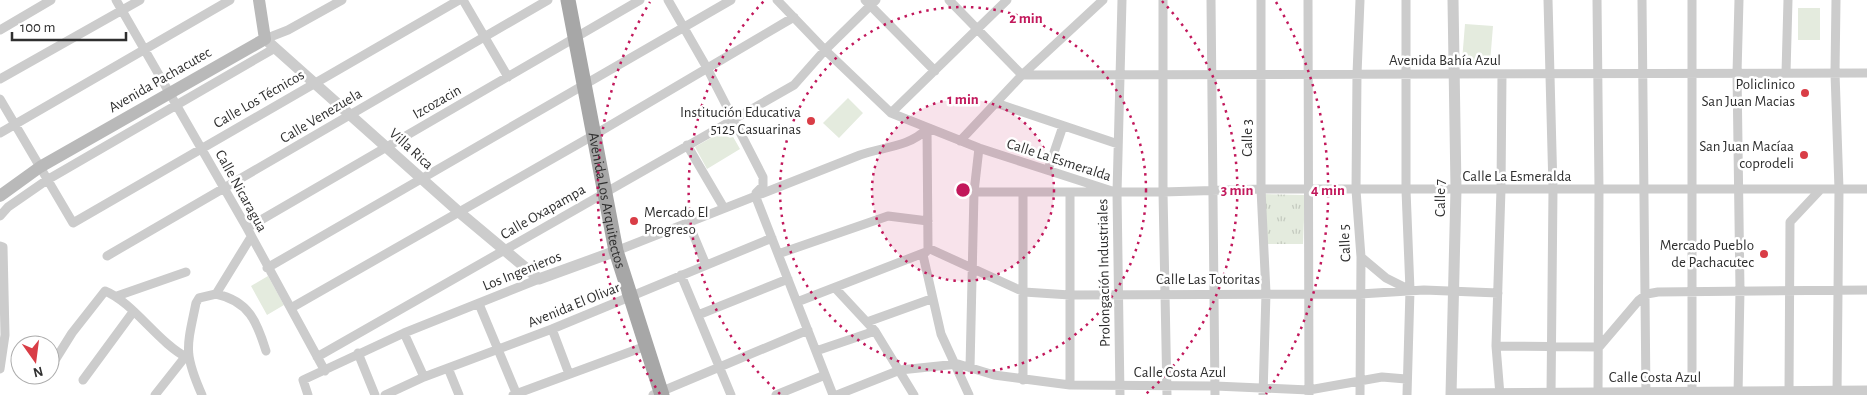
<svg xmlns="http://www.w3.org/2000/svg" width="1867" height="395" font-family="'Alegreya Sans',sans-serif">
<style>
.grass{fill:#e4ebde}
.park{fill:url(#park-tufts)}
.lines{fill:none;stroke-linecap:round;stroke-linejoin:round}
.minor{stroke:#ccc;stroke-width:9}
.tertiary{stroke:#ccc;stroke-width:11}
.secondary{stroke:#b9b9b9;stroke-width:12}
.primary{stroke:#a7a7a7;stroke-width:15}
.ring{fill:none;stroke:#c2185b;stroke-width:2.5;stroke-dasharray:2.5 5}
.poi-dot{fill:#d93d46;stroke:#fff;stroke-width:2}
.labels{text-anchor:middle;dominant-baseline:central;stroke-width:5;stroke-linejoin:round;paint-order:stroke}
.street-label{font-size:15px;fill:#2f2f2f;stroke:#fff}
.poi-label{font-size:15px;fill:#2f2f2f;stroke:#fff;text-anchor:end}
.centre{fill:#c2185b;stroke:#fff;stroke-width:2.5}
.ring-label{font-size:15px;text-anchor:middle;font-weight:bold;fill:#c2185b;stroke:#fff;stroke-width:5;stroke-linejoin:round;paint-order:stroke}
</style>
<defs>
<pattern id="park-tufts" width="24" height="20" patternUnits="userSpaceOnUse" patternTransform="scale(1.25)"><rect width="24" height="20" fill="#e4ebde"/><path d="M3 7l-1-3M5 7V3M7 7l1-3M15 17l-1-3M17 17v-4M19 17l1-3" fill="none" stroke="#c4cabf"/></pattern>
</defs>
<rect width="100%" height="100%" fill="#fff"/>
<path class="grass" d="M 1798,8 L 1820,8 L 1820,40 L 1798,40 Z
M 1465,24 L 1493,26 L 1490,63 L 1462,61 Z
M 848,98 L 863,113 L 839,138 L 823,123 Z
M 728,128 L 740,149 L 707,169 L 695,147 Z
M 268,276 L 284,305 L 267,315 L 251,286 Z"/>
<path class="park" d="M 1264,194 L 1305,195 L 1303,244 L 1265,244 Z"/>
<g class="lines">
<path class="minor" d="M 116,0 L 247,228 L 325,371
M 463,0 L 508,77
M 668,0 L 707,68 L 763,177 L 763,186 L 756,193
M 777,0 L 825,50 L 891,113 L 979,148 L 1112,191
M 865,0 L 935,71
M 949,0 L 1022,75 L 1867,73
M 1163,0 L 1163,192 L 1167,395
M 1211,0 L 1215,395
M 1261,0 L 1261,189 L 1266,293 L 1263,395
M 1308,0 L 1309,395
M 1406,0 L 1406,190 L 1410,290 L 1407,395
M 1548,0 L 1553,189 L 1551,395
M 1597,0 L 1599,189 L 1598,395
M 1642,0 L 1646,395
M 1836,0 L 1835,73 L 1839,189 L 1837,395
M 0,30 L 51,0
M 265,39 L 288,30 L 342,0
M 1786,73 L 1788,0
M 0,79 L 140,0
M 0,99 L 73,223 L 459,0
M 996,103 L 1118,144
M 891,113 L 1007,0
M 927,129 L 928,248
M 0,133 L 230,0
M 960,141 L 1022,75 L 1103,0
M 687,145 L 724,208
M 1048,170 L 1063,126
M 974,192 L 1163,192 L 1261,189 L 1867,189
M 1070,193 L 1070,385
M 1023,194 L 1023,380
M 755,195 L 833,395
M 0,216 L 8,207 L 47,180 L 275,48
M 688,222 L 706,265
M 247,228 L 640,0
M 0,246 L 3,247 L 5,335 L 0,369
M 928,248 L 1024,292 L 1070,295 L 1360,294 L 1424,290 L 1498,293
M 616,251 L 860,155 C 883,147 909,147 927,129
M 778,254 L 888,216 L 928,221
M 923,255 L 941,334 L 969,395
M 107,256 L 548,0
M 1361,257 L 1386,278 L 1410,290
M 267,268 L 731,0
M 681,275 L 731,395
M 836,289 L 875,331 L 914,395
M 216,294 C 249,301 257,322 266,351
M 117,296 L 186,272
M 797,302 L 926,252
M 479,304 L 517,395
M 291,308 L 594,135 L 794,17
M 698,315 L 788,279
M 867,322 L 931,299
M 552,329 L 569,374
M 404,333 L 424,377
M 1496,346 L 1599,347 L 1639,300 L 1647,294 L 1658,292 L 1867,290
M 816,351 L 875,331
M 358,353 L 375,395
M 317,357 L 794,85 L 825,50 L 876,0
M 52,365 L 72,333 L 105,291 C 133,302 159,344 188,358
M 448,368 L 459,395
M 970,368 L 974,192 L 979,148
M 83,380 L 133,312
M 1692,392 L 1692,0
M 1789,392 L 1790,222 L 1821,189
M 155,395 L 185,357
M 202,395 C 183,352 187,347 196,303 L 199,298 L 216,294 L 251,237
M 308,395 L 303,380 L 404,333 L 539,279
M 385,395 L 424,377 L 552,329 L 772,238
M 513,395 L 646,346
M 653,395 L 808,330
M 776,395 L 825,375
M 837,395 L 900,370 L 958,364 L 994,375 L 1070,385 L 1215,386 L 1309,390 L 1382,377 L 1406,379
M 1120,395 L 1117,193 L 1122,0
M 1360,395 L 1361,257 L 1356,190 L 1357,74 L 1360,0
M 1500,395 L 1496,346 L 1501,189 L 1502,74
M 1738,395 L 1740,290 L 1737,73 L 1739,0"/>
<path class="tertiary" d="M 265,39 L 459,212 L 539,279 L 616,251
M 1451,394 L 1867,391
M 1451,395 L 1456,189 L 1453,0"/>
<path class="secondary" d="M 0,196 L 40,167 L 265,39 L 259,0"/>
<path class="primary" id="s1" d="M 568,0 L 616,251 L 662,395"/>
</g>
<circle cx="963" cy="190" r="91" fill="#c2185b" fill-opacity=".12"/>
<g class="ring">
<circle cx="963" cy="190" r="91"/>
<circle cx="963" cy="190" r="183"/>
<path d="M780 394A274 274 0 0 1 764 1M1162 1A274 274 0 0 1 1146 394"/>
<path d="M660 394A365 365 0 0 1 650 2M1276 2A365 365 0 0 1 1266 394"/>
</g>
<g class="poi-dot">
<circle cx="1805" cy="93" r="5"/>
<circle cx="811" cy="121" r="5"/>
<circle cx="1804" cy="155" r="5"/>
<circle cx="634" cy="221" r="5"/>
<circle cx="1764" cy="254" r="5"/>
</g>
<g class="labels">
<g class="street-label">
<text x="1445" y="60">Avenida Bahía Azul</text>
<text transform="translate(160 80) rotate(-30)">Avenida Pachacutec</text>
<text transform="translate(259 99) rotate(-30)">Calle Los Técnicos</text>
<text transform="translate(437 102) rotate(-30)">Izcozacin</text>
<text transform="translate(321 116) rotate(-31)">Calle Venezuela</text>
<text transform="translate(1247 138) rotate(-90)">Calle 3</text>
<text transform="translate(411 149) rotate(42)">Villa Rica</text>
<text transform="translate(1059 160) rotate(18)">Calle La Esmeralda</text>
<text x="1517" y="176">Calle La Esmeralda</text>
<text transform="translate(241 191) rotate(61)">Calle Nicaragua</text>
<text transform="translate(1440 198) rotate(-90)">Calle 7</text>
<text stroke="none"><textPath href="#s1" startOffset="204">Avenida Los Arquitectos</textPath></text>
<text transform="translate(543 212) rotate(-30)">Calle Oxapampa</text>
<text transform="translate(1345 243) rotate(-93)">Calle 5</text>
<text transform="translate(522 271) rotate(-22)">Los Ingenieros</text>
<text transform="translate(1104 273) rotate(-91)">Prolongación Industriales</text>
<text x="1208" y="279">Calle Las Totoritas</text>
<text transform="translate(574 305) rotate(-22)">Avenida El Olivar</text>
<text x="1180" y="372">Calle Costa Azul</text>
<text x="1655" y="377">Calle Costa Azul</text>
</g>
<g class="poi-label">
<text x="1795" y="84">Policlinico<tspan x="1795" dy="17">San Juan Macias</tspan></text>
<text x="801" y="112">Institución Educativa<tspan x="801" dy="17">5125 Casuarinas</tspan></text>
<text x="1794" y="146">San Juan Macíaa<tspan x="1794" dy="17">coprodeli</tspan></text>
<text x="644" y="212" text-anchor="start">Mercado El<tspan x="644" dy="17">Progreso</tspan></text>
<text x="1754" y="245">Mercado Pueblo<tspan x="1754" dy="17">de Pachacutec</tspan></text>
</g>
</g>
<circle cx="963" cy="190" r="8" class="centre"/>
<g class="ring-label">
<text x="1026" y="23">2 min</text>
<text x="963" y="104">1 min</text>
<text x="1237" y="195">3 min</text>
<text x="1328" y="195">4 min</text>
</g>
<g transform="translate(35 360) rotate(166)"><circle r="24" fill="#ffffff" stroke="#acacac"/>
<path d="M0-4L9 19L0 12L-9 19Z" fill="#d93d46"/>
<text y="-8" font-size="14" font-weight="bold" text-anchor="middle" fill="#2f2f2f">N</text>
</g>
<path d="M12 32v8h114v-8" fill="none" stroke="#2f2f2f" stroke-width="2.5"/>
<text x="20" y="32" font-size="15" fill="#2f2f2f" stroke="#ffffff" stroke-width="4" paint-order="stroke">100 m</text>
</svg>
